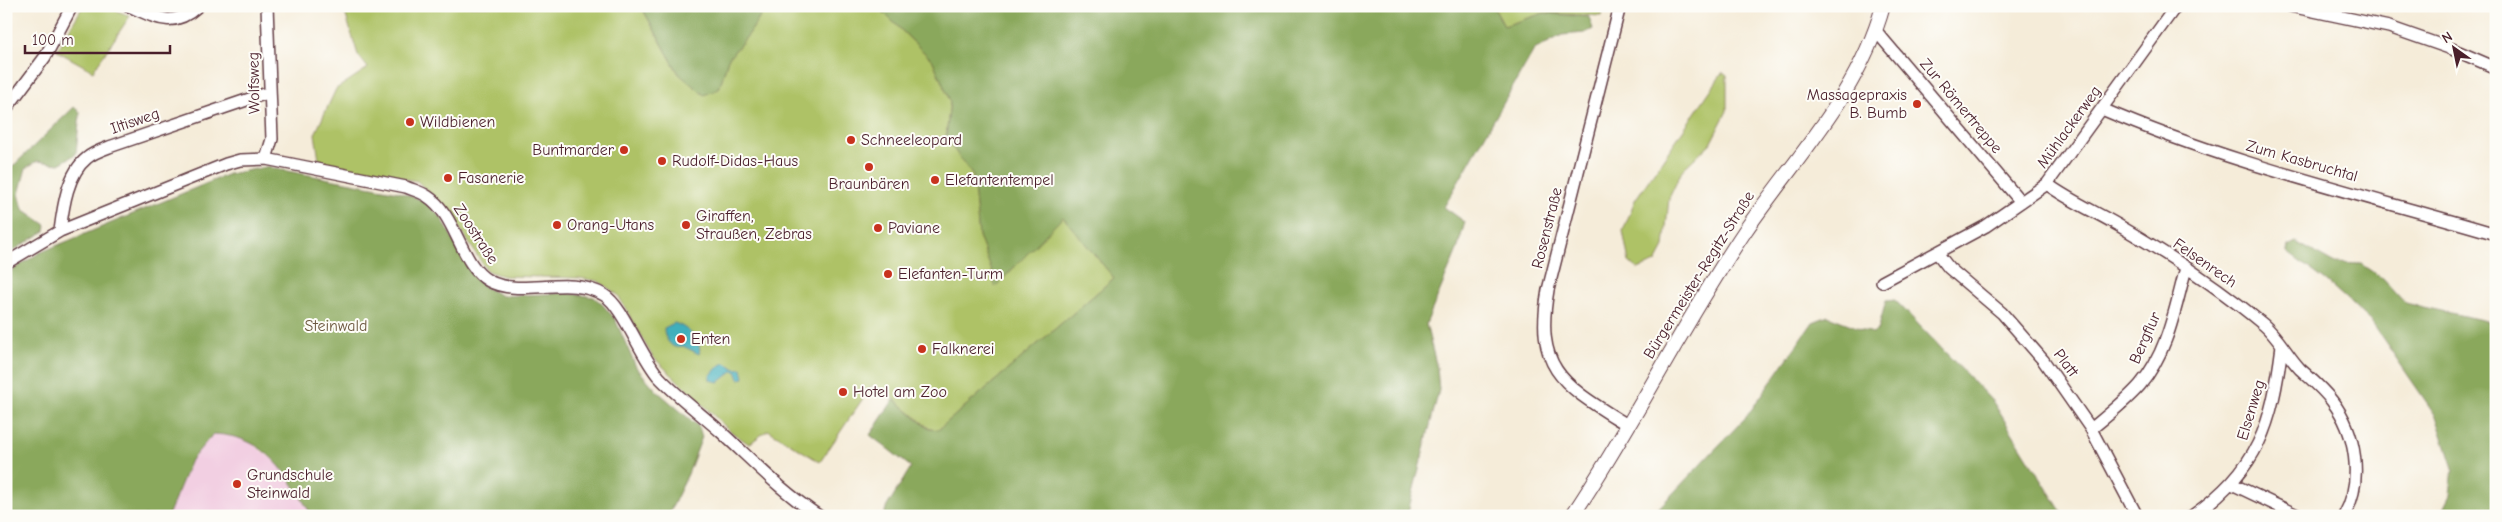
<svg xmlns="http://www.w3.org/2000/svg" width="2502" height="522" font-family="'Comic Neue',sans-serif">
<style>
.built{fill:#f2cfe2}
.green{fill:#aec266;stroke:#7c7048}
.forest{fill:#8aa85b;stroke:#6a6443}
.water{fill:#40afbc;stroke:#456774}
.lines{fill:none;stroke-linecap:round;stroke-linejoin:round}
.minor-casing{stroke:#643e45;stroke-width:14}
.tertiary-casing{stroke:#643e45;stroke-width:16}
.minor{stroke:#fff;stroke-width:11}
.tertiary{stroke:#fff;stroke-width:14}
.poi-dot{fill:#c8321e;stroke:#fdfcf7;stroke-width:2}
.labels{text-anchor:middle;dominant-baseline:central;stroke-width:4;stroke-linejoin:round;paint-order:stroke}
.street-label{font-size:16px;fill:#4a1f2b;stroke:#fdfcf7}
.poi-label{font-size:16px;fill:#4a1f2b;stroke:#fdfcf7;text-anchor:start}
.park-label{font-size:16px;fill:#6d5840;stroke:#fdfcf7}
</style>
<rect width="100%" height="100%" fill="#fdfcf7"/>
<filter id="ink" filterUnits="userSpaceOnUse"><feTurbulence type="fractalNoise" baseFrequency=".02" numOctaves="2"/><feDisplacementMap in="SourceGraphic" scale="10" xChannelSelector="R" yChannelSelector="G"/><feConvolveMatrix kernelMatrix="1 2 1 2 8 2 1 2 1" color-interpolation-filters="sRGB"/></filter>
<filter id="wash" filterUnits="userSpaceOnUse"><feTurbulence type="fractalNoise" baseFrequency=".0096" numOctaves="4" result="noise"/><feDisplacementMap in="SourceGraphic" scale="20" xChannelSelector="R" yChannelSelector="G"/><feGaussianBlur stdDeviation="1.12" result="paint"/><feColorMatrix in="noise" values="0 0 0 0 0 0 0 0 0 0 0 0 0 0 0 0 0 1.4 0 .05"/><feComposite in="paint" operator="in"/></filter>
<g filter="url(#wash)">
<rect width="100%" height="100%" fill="#f5ecd9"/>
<path class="built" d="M 213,434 L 231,435 L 250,442 L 282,467 L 312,516 L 168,516 L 191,460 Z"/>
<path class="green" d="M 83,6 L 105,6 L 130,16 L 93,71 L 57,51 Z
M 343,6 L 641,6 L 679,74 L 719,89 L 728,59 L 749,34 L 767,6 L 877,6 L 933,61 L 950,101 L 946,138 L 973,176 L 979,236 L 993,274 L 995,287 L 1063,216 L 1114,278 L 938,430 L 930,429 L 890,396 L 872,385 L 820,462 L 768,430 L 749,444 L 730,431 L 652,356 L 618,295 L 598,281 L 579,278 L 503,276 L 487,271 L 448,210 L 417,181 L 343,169 L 319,160 L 315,134 L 336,89 L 368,68 L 358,55 Z
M 1493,6 L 1604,6 L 1602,16 L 1544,13 L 1504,26 Z
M 1723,72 L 1727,75 L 1727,111 L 1710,144 L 1683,169 L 1669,198 L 1664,247 L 1656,262 L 1638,269 L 1629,262 L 1623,231 L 1635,200 Z"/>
<path class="forest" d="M 641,6 L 767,6 L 749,34 L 728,59 L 719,89 L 704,95 L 679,74 Z
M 877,6 L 1493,6 L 1504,26 L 1544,13 L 1589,17 L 1593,29 L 1585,33 L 1562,35 L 1534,50 L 1444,207 L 1465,222 L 1457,250 L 1426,324 L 1437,368 L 1439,390 L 1407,516 L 884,516 L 886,508 L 911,467 L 870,435 L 894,399 L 929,429 L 938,430 L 1114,278 L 1063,217 L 995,287 L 993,274 L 979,236 L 973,176 L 946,138 L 950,101 L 933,61 Z
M 74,107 L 80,112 L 76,154 L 59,164 L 37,161 L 26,168 L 19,194 L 23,209 L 46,225 L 45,231 L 6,255 L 6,173 Z
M 266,167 L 399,192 L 422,200 L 441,217 L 474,278 L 485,287 L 502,296 L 566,293 L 594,297 L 603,305 L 615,319 L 636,367 L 657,391 L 699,427 L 702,437 L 688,474 L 668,516 L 312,516 C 287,474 268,436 213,434 L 191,460 L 168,516 L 6,516 L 6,274 L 39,253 L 229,174 Z
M 2296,242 L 2333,263 L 2361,264 L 2383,279 L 2405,303 L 2496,323 L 2496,516 L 2439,516 L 2450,494 L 2453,468 L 2436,416 L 2370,320 L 2326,281 L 2287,252 L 2288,246 Z
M 1895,300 L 1993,402 L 2064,516 L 1651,516 L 1747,416 L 1813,322 L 1828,316 L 1872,333 L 1878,330 L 1886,301 Z"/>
<path class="water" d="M 674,323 C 686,326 703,341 699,354 L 683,346 L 674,347 C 667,342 664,336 664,328 Z
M 725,363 L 736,369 L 742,368 L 744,378 L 739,379 L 736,371 L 733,371 L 719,382 L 710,380 L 710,376 L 719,366 Z"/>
</g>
<g filter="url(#ink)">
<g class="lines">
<g class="minor-casing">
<path id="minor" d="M 129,6 C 157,18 173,29 198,6
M 1620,6 L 1548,290 C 1534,371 1564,385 1627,425
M 2290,6 L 2389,27 L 2452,49 L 2496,68
M 1876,31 L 2021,202
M 6,109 L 45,57 L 72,6
M 2102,109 C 2229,164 2364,195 2496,234
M 266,159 L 272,139 L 267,6
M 2047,184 C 2070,201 2098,213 2123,228 C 2171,256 2221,289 2264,325 C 2278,337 2287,355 2300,369 C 2311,379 2323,389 2332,401 C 2356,432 2364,480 2344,516
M 60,231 C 63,208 67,174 87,158 C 94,152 104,149 112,146 L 270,92
M 1938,254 L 1949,268 L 2002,313 L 2043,360 L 2091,429 L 2137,516
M 6,263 L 60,231 L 226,164 L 240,160 L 266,159 L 406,187 C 413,190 421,192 427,196 C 457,215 460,265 489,281 C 520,298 570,274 604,295 C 623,306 641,357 659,377 C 678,397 701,414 721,432 C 754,462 782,492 819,516
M 1882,282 L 1986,226 L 2047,184 L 2176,6
M 2091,429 C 2108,415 2125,402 2140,385 C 2168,352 2175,308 2186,268
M 2232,484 L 2299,516
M 2192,516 C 2259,469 2272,425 2282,346"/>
</g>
<g class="tertiary-casing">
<path id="tertiary" d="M 1572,516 C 1634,424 1683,323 1745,231 C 1795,158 1859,94 1883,6"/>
</g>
<use href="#minor" class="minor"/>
<use href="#tertiary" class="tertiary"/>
</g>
</g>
<g class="poi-dot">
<circle cx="1917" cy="104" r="5"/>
<circle cx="410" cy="122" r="5"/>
<circle cx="851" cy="140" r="5"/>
<circle cx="624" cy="150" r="5"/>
<circle cx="662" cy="161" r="5"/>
<circle cx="869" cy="167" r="5"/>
<circle cx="448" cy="178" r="5"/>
<circle cx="935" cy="180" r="5"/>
<circle cx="557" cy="225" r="5"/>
<circle cx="686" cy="225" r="5"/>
<circle cx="878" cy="228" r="5"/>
<circle cx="888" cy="274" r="5"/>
<circle cx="681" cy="339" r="5"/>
<circle cx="922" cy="349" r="5"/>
<circle cx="843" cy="392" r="5"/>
<circle cx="237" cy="484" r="5"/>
</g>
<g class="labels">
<g class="street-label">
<text transform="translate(254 83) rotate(-91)">Wolfsweg</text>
<text transform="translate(1961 106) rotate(50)">Zur Römertreppe</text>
<text transform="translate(135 121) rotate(-19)">Iltisweg</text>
<text transform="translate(2069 127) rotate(-54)">Mühlackerweg</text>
<text transform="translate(2302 161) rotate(16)">Zum Kasbruchtal</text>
<text transform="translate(1547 228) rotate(-76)">Rosenstraße</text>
<text transform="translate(476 234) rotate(57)">Zoostraße</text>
<text transform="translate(2205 263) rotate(35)">Felsenrech</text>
<text transform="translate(1699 275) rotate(-58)">Bürgermeister-Regitz-Straße</text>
<text transform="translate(2145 338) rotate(-66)">Bergflur</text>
<text transform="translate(2066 363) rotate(53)">Platt</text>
<text transform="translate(2251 410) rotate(-73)">Elsenweg</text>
</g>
<g class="poi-label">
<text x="1907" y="95" text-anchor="end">Massagepraxis<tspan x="1907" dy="18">B. Bumb</tspan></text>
<text x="420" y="122">Wildbienen</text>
<text x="861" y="140">Schneeleopard</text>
<text x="614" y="150" text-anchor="end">Buntmarder</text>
<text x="672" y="161">Rudolf-Didas-Haus</text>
<text x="458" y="178">Fasanerie</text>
<text x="945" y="180">Elefantentempel</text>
<text x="869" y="184" text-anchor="middle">Braunbären</text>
<text x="696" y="216">Giraffen,<tspan x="696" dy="18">Straußen, Zebras</tspan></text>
<text x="567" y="225">Orang-Utans</text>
<text x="888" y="228">Paviane</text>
<text x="898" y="274">Elefanten-Turm</text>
<text x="691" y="339">Enten</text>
<text x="932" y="349">Falknerei</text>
<text x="853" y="392">Hotel am Zoo</text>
<text x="247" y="475">Grundschule<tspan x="247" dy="18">Steinwald</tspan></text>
</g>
<g class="park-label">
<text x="336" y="326">Steinwald</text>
</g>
</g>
<rect width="2502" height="522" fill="none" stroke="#fdfcf7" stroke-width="25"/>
<g transform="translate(2454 48) rotate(327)" stroke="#fdfcf7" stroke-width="4" paint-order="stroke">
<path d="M0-4L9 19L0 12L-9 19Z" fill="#4a1f2b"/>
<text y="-8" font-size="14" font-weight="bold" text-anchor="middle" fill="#4a1f2b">N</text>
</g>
<path d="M25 45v8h145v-8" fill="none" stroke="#4a1f2b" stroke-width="2.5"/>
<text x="32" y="45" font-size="15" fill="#4a1f2b" stroke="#fdfcf7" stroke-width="4" paint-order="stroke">100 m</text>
</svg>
